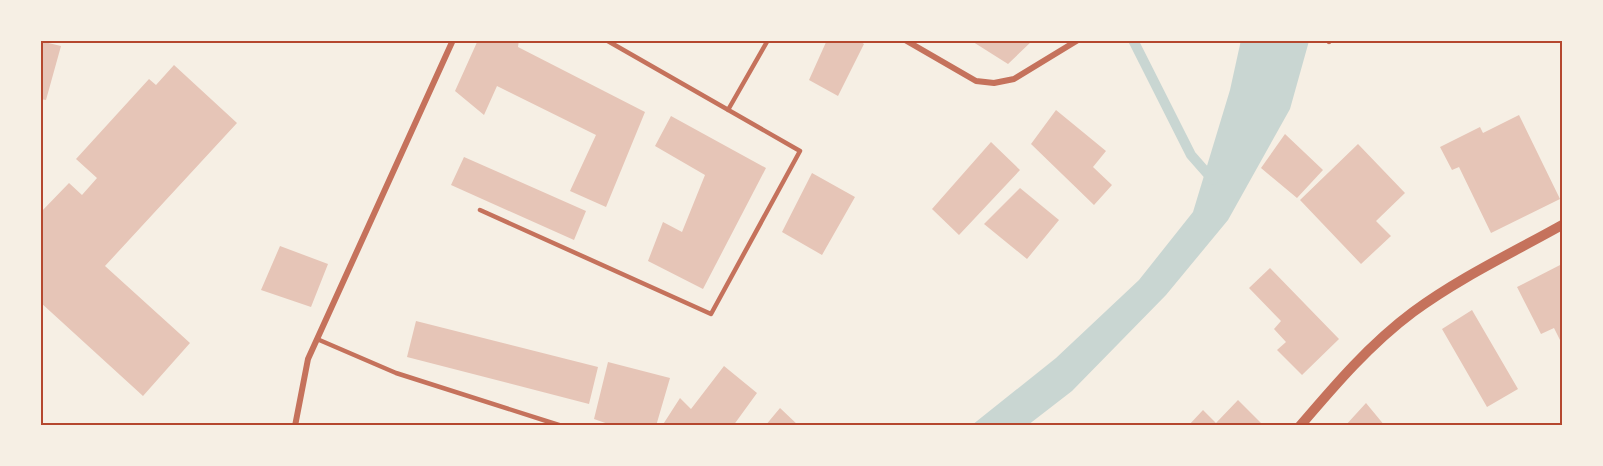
<svg xmlns="http://www.w3.org/2000/svg" width="1603" height="466" font-family="Manrope,sans-serif">
<style>
.water{fill:#c9d6d2}
.lines{fill:none;stroke-linecap:round;stroke-linejoin:round}
.stream{stroke:#c9d6d2;stroke-width:10}
.building{fill:#e6c5b7}
.service{stroke:#c5725c;stroke-width:4.5}
.minor{stroke:#c5725c;stroke-width:6}
.tertiary{stroke:#c5725c;stroke-width:10}
.neatline{fill:none;stroke:#b5482f;stroke-width:2}
</style>
<rect width="100%" height="100%" fill="#f6efe4"/>
<path class="water" d="M 1241,40 L 1309,41 L 1290,109 L 1228,220 L 1166,295 L 1072,391 L 1028,425 L 972,425 L 1056,358 L 1139,280 L 1193,212 L 1230,90 Z"/>
<g class="lines">
<path class="stream" d="M 1133,40 L 1191,155 L 1213,180"/>
</g>
<path class="building" d="M 478,40 L 519,40 L 518,47 L 645,112 L 606,207 L 570,191 L 596,135 L 497,86 L 484,115 L 455,91 Z
M 827,40 L 858,40 L 864,44 L 838,96 L 809,80 Z
M 970,40 L 1033,40 L 1008,64 Z
M 40,41 L 61,46 L 46,100 L 40,99 Z
M 174,65 L 237,123 L 105,266 L 190,343 L 143,396 L 40,302 L 40,213 L 69,183 L 82,195 L 97,178 L 76,159 L 149,79 L 156,85 Z
M 1056,110 L 1106,151 L 1093,167 L 1112,185 L 1094,205 L 1031,144 Z
M 1519,115 L 1560,199 L 1491,233 L 1459,167 L 1452,170 L 1440,147 L 1480,127 L 1483,133 Z
M 671,116 L 766,168 L 703,289 L 648,261 L 663,222 L 682,232 L 705,175 L 655,146 Z
M 1285,134 L 1323,170 L 1297,198 L 1261,168 Z
M 991,142 L 1020,170 L 959,235 L 932,209 Z
M 1358,144 L 1405,193 L 1376,221 L 1391,236 L 1361,264 L 1300,200 Z
M 464,157 L 586,211 L 574,240 L 451,185 Z
M 812,173 L 855,197 L 822,255 L 782,232 Z
M 1020,188 L 1059,220 L 1027,259 L 984,224 Z
M 280,246 L 328,264 L 311,307 L 261,290 Z
M 1562,264 L 1562,344 L 1554,328 L 1541,334 L 1517,287 Z
M 1270,268 L 1339,339 L 1302,375 L 1277,350 L 1286,342 L 1274,329 L 1281,321 L 1249,288 Z
M 1472,310 L 1518,389 L 1487,407 L 1442,329 Z
M 416,321 L 598,367 L 589,404 L 407,357 Z
M 608,362 L 670,378 L 656,426 L 614,426 L 594,419 Z
M 724,366 L 757,393 L 733,426 L 662,426 L 680,398 L 691,409 Z
M 1238,400 L 1264,426 L 1188,426 L 1203,410 L 1216,423 Z
M 1366,403 L 1385,426 L 1345,426 Z
M 780,408 L 799,426 L 765,426 Z"/>
<g class="lines">
<path class="service" d="M 1329,42 L 1329,40
M 728,110 L 768,40
M 480,210 L 711,314 L 800,151 L 606,40
M 317,339 L 396,373 L 562,426"/>
<path class="minor" d="M 905,40 L 976,81 L 994,83 L 1014,79 L 1078,40
M 295,426 L 308,359 L 453,40"/>
<path class="tertiary" d="M 1300,426 C 1335,385 1370,344 1413,312 C 1459,278 1512,253 1562,225"/>
</g>
<rect width="1603" height="466" fill="none" stroke="#f6efe4" stroke-width="84"/>
<rect x="42" y="42" width="1519" height="382" class="neatline"/>
</svg>
